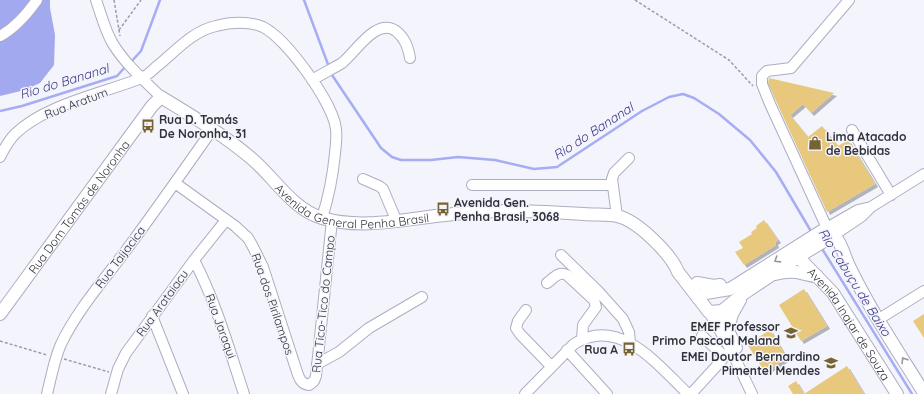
<svg xmlns="http://www.w3.org/2000/svg" width="924" height="394" font-family="Quicksand,sans-serif">
<style>
.forest{fill:#a2a9ee}
.lines{fill:none;stroke-linecap:round;stroke-linejoin:round}
.stream{stroke:#a7adf3;stroke-width:2.5}
.building{fill:#e7c87d;filter:url(#shadow)}
.minor-casing{stroke:#acaec1;stroke-width:12}
.major-casing{stroke:#acaec1;stroke-width:14}
.path{stroke:#9c9da4;stroke-width:1.5;stroke-dasharray:3 2;stroke-linecap:butt}
.minor{stroke:#fff;stroke-width:10}
.major{stroke:#fff;stroke-width:12}
.oneway{stroke:#98989c}
.labels{text-anchor:middle;dominant-baseline:central;stroke-width:3;stroke-linejoin:round;paint-order:stroke}
.street-label{font-size:12px;fill:#313239;stroke:#f3f4fc}
.poi-label{font-size:12px;font-weight:bold;fill:#313239;stroke:#f3f4fc;text-anchor:start}
.water-label{font-size:13px;font-style:italic;fill:#3a3787;stroke:#f3f4fc}
</style>
<defs>
<filter id="shadow"><feDropShadow dx="3" dy="3" stdDeviation="0" flood-color="#0004"/></filter>
</defs>
<rect width="100%" height="100%" fill="#f3f4fc"/>
<path class="forest" d="M 0,0 L 50,0 L 50,8 L 55,35 L 54,65 L 40,83 L 25,90 L 0,96 Z"/>
<g class="lines">
<path class="stream" d="M 304,0 L 329,67
M 130,63 L 141,51 L 160,0
M 330,72 L 381,148 L 392,157 L 401,160 L 431,160 L 458,157 L 495,160 L 534,169 L 557,167 L 642,111 L 669,97 L 683,94 L 694,98 L 719,114 L 750,140 L 776,172 L 812,233
M 0,111 L 22,106 L 117,76 L 126,66
M 821,247 L 912,394"/>
</g>
<path class="building" d="M 769,78 L 834,93 L 811,113 L 803,104 L 790,115 L 808,137 L 822,126 L 838,146 L 848,140 L 875,184 L 827,212 L 776,101 L 768,83 Z
M 764,220 L 778,240 L 775,242 L 776,245 L 744,265 L 735,252 L 743,248 L 739,242 L 752,234 L 751,232 L 757,228 L 756,226 Z
M 804,289 L 827,326 L 801,341 L 779,305 Z
M 924,314 L 924,338 L 913,321 Z
M 770,330 L 787,358 L 765,372 L 747,344 Z
M 847,366 L 864,394 L 793,394 L 788,386 L 796,381 L 804,394 Z"/>
<g class="lines">
<g class="minor-casing">
<path id="minor" d="M 96,0 C 101,14 105,31 113,44 C 126,65 144,80 161,97
M 0,36 C 15,28 27,14 37,0
M 312,80 C 322,74 332,69 342,63 C 356,52 376,17 396,31 C 405,38 408,47 410,58
M 852,130 L 891,195
M 0,157 C 4,149 9,140 15,134 C 45,105 100,94 139,79 C 146,77 151,72 156,67 C 174,53 192,31 216,26 C 230,22 250,21 263,27 C 287,39 333,103 336,129 C 337,137 336,145 335,153 C 333,175 329,196 322,218
M 363,179 L 379,186 L 383,189 L 397,222
M 175,183 L 235,226 L 248,238 L 252,245 L 263,267 L 297,372 C 299,378 301,384 309,385 L 314,381 L 316,376 L 332,220
M 472,185 L 612,185
M 617,216 L 612,179 L 614,173 L 629,158
M 827,228 L 770,104 L 762,84 L 762,76 L 767,71 L 791,68 L 849,0
M 825,229 L 858,210 L 871,207
M 834,235 L 862,216 L 871,207 L 924,174
M 561,255 L 598,291 L 623,319 L 629,332 L 630,342
M 194,260 C 216,302 229,349 244,394
M 547,283 C 554,278 558,271 567,275 L 594,300 L 596,307 L 583,325 L 582,339
M 526,310 L 518,321 L 516,328 L 520,334 L 551,366
M 718,311 L 728,328 L 737,348
M 709,312 L 731,350 L 752,394
M 152,316 L 183,394
M 879,319 L 924,291
M 567,350 L 607,394
M 317,364 L 339,352 L 369,328 L 422,297
M 47,394 C 51,378 54,360 61,344 C 78,309 104,280 127,249 C 156,210 184,170 212,130
M 111,394 L 118,369 L 126,353 L 194,260 L 226,220
M 525,394 L 574,344 C 619,315 658,365 688,394
M 691,394 L 722,360 L 722,354 L 702,336"/>
</g>
<g class="major-casing">
<g id="major">
<path id="s1" d="M 801,249 L 802,261 L 833,293 L 897,394"/>
<path d="M 775,274 C 783,272 793,271 801,273 C 807,274 811,276 817,276"/>
<path d="M 697,283 L 714,286 L 720,285"/>
<path d="M 698,298 L 706,293 L 730,289 L 825,229 C 841,237 842,251 849,266 C 870,310 898,351 924,393"/>
<path id="s2" d="M 0,314 L 152,106 L 161,97 C 192,116 224,135 251,158 C 274,177 292,209 322,218 C 362,230 405,219 445,215 C 491,209 538,211 584,214 C 594,215 608,214 617,216 C 637,220 671,254 678,272 L 709,312 L 722,311 L 743,294 L 801,255 L 834,235"/>
<path d="M 728,328 L 732,314 L 740,300"/>
</g>
</g>
<path class="path" d="M 114,0 L 120,36
M 635,0 L 729,60 L 753,86
M 119,30 L 141,0
M 0,341 L 47,355
M 64,359 L 109,372"/>
<use href="#minor" class="minor"/>
<use href="#major" class="major"/>
</g>
<defs><path id="oneway-chevron" d="M-2-3.5L2.5 0L-2 3.5" fill="none" stroke-width="1.6" stroke-linecap="round" stroke-linejoin="round"/></defs>
<g class="oneway">
<use href="#oneway-chevron" transform="translate(777 260) rotate(148)"/>
<use href="#oneway-chevron" transform="translate(904 360) rotate(-122)"/>
</g>
<defs>
<g id="bus-bare" transform="scale(1.08)"><path d="M-5-6H5V4H4V6H2V4H-2V6H-4V4H-5ZM-3.5-4V0h7V-4ZM-3.5 1.2v1.5H-2V1.2ZM2 1.2v1.5H3.5V1.2Z" fill="#776332" stroke="#f3f4fc" stroke-width="2.5" paint-order="stroke"/></g>
<g id="shop-bare" transform="scale(1.08)"><path d="M-5-2.5h2.3a2.7 3.5 0 0 1 5.4 0H5L5.5 6h-11ZM-1.5-2.5h3a1.5 2.3 0 0 0-3 0Z" fill="#776332" stroke="#f3f4fc" stroke-width="2.5" paint-order="stroke"/></g>
<g id="school-bare" transform="scale(1.08)"><path d="M0-5L7-2L0 1L-7-2ZM-4 1L0 2.5L4 1V4Q0 6-4 4Z" fill="#776332" stroke="#f3f4fc" stroke-width="2.5" paint-order="stroke"/></g>
</defs>
<g fill-rule="evenodd">
<use href="#bus-bare" x="148" y="126"/>
<use href="#shop-bare" x="815" y="143"/>
<use href="#bus-bare" x="443" y="209"/>
<use href="#school-bare" x="791" y="333"/>
<use href="#bus-bare" x="629" y="349"/>
<use href="#school-bare" x="831" y="363"/>
</g>
<g class="labels">
<g class="street-label">
<text transform="translate(76 103) rotate(-21)">Rua Aratum</text>
<text stroke="none"><textPath href="#s2" startOffset="499">Avenida General Penha Brasil</textPath></text>
<text stroke="none"><textPath href="#s2" startOffset="133">Rua Dom Tomás de Noronha</textPath></text>
<text transform="translate(120 257) rotate(-53)">Rua Taijacica</text>
<text transform="translate(162 303) rotate(-54)">Rua Arataiacu</text>
<text transform="translate(273 304) rotate(71)">Rua dos Pirilampos</text>
<text transform="translate(323 304) rotate(-84)">Rua Tico-Tico do Campo</text>
<text stroke="none"><textPath href="#s1" startOffset="91">Avenida Inajar de Souza</textPath></text>
<text transform="translate(221 326) rotate(70)">Rua Jaraqui</text>
</g>
<g class="poi-label">
<text x="159" y="119">Rua D. Tomás<tspan x="159" dy="14">De Noronha, 31</tspan></text>
<text x="826" y="136">Lima Atacado<tspan x="826" dy="14">de Bebidas</tspan></text>
<text x="454" y="202">Avenida Gen.<tspan x="454" dy="14">Penha Brasil, 3068</tspan></text>
<text x="780" y="326" text-anchor="end">EMEF Professor<tspan x="780" dy="14">Primo Pascoal Meland</tspan></text>
<text x="618" y="349" text-anchor="end">Rua A</text>
<text x="820" y="356" text-anchor="end">EMEI Doutor Bernardino<tspan x="820" dy="14">Pimentel Mendes</tspan></text>
</g>
<g class="water-label">
<text transform="translate(64 81) rotate(-17)">Rio do Bananal</text>
<text transform="translate(593 131) rotate(-33)">Rio do Bananal</text>
<text transform="translate(855 282) rotate(58)">Rio Cabuçu de Baixo</text>
</g>
</g>
</svg>
